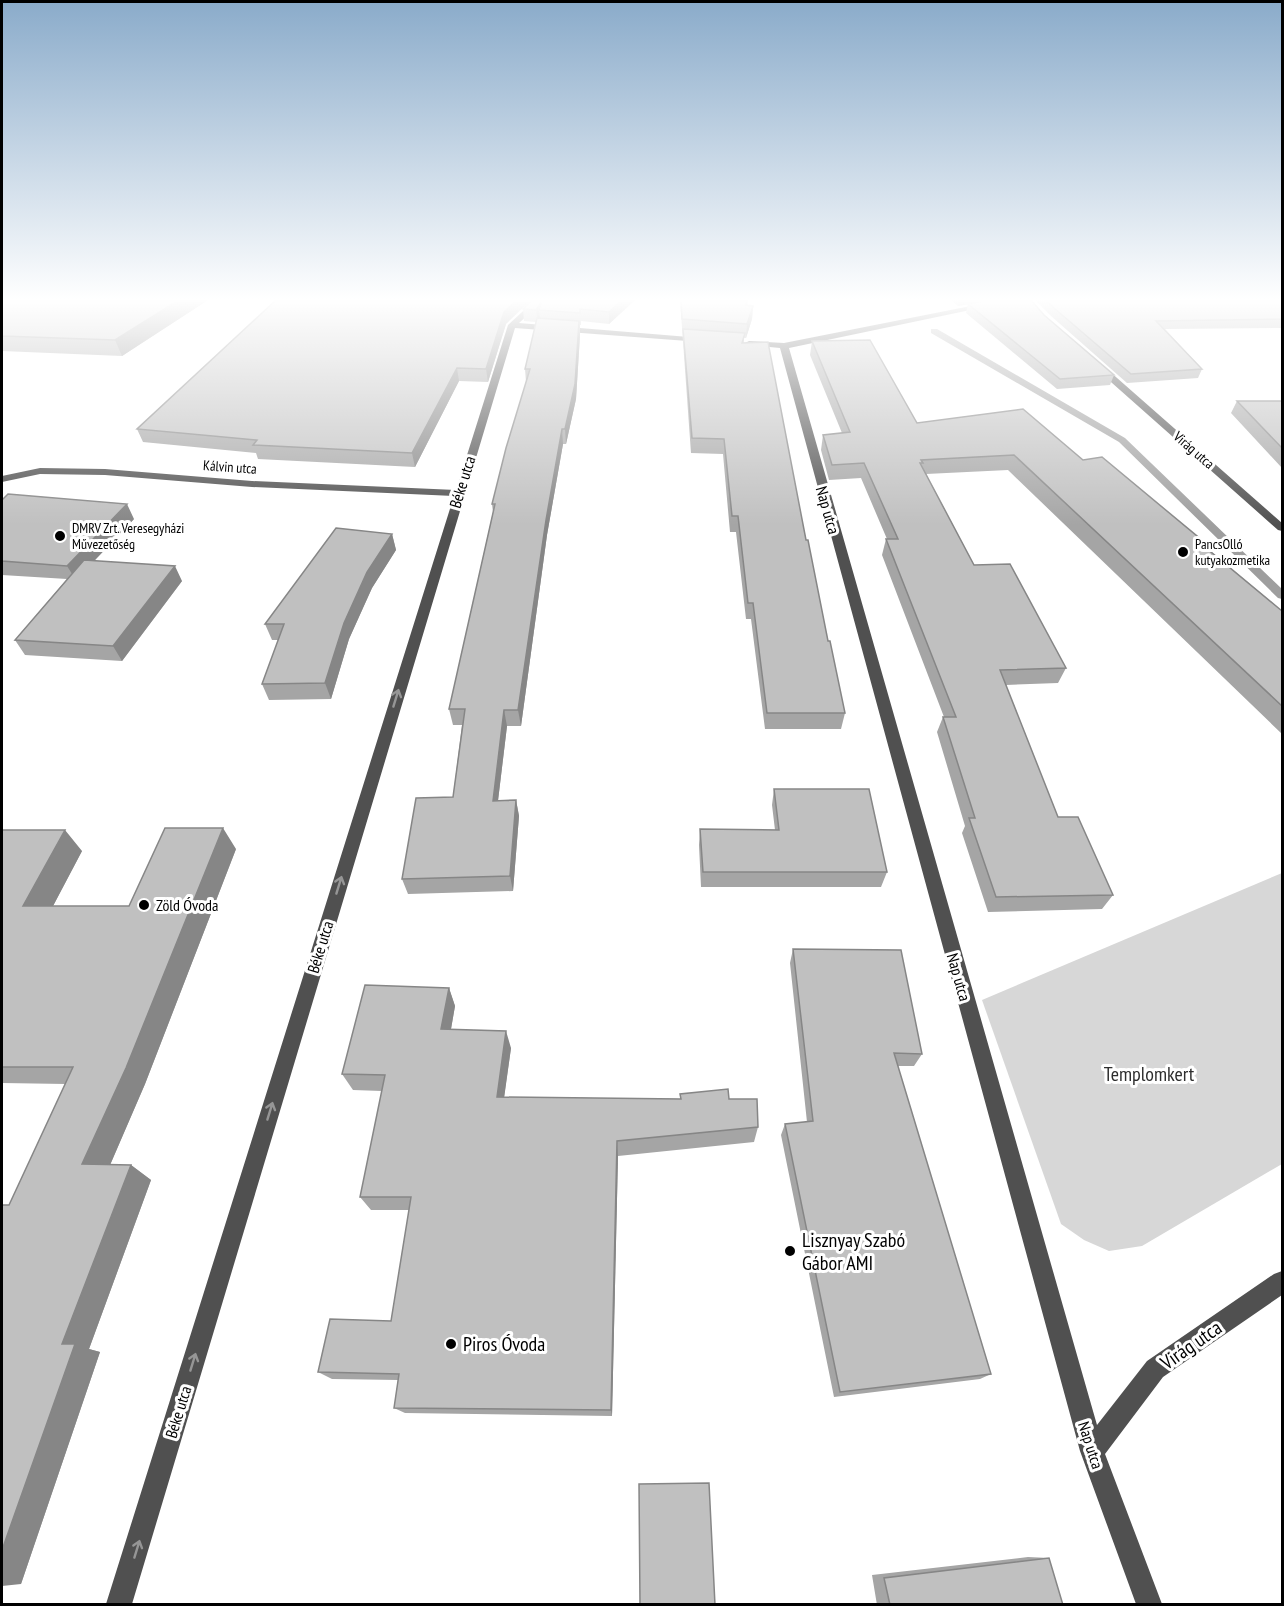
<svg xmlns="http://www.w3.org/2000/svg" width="1284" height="1606" font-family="'PT Sans Narrow',sans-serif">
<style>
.green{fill:#d7d7d7}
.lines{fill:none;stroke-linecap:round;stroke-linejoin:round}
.stream{fill:#9e9e9e;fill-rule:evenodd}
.minor{fill:#505050;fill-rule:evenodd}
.wall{fill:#a5a5a5}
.shaded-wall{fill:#868686}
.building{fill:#c0c0c0;stroke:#868686;stroke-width:1.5}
.oneway{stroke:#969696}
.poi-dot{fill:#000;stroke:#fff;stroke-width:2}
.labels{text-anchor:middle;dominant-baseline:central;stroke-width:6;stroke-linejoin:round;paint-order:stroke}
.far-street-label{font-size:14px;fill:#000;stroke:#fff}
.far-poi-label{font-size:14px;fill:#000;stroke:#fff;text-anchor:start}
.street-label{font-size:16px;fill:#000;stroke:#fff}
.poi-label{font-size:16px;fill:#000;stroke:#fff;text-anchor:start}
.near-park-label{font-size:20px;fill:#2e2e2e;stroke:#fff}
.near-poi-label{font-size:20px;fill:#000;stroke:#fff;text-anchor:start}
.near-street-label{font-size:20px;fill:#000;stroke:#fff}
</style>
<rect width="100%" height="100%" fill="#fff"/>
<path class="green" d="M 1282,873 L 1282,1164 L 1142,1246 L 1109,1251 L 1084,1240 L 1061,1224 L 982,1000 Z"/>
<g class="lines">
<path class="stream" d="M 931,329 L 937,329 L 1125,438 L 1282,589 L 1282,599 L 1278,598 L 1119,442 L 931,333 Z"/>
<path class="minor" d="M 535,300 L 544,300 L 519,323 L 701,338 L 705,340 L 701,342 L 515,328 L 132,1604 L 106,1604 L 454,496 L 252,487 L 105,475 L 40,474 L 2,482 L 2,476 L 40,468 L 105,469 L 252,481 L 456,490 L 508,325 Z
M 1001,300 L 1018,300 L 789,348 L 1097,1425 L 1147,1361 L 1274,1274 L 1282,1271 L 1282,1295 L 1163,1377 L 1105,1454 L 1162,1604 L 1136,1604 L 1080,1451 L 780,348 L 749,345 L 745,343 L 749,341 L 784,343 Z
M 1094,363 L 1100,363 L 1282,523 L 1282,531 L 1278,530 L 1094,367 Z"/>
</g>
<path class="wall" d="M 2,300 L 208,300 L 122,356 L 2,351 Z
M 635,300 L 609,324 L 581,321 L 581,325 L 580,325 L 580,335 L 576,399 L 566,444 L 563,444 L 547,535 L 521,726 L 507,726 L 498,801 L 516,800 L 519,816 L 513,891 L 408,894 L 402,879 L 453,797 L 462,725 L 453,725 L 449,709 L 493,512 L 492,504 L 526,382 L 525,369 L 536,322 L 524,321 L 523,309 Z
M 680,300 L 748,300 L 747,305 L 753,306 L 752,319 L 746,338 L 744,338 L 744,343 L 806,540 L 828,641 L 845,713 L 841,729 L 765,729 L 751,619 L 746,619 L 736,532 L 730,532 L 723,454 L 691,453 Z
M 951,300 L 988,300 L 958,306 Z
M 1035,300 L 1282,300 L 1282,328 L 1165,329 L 1202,369 L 1198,378 L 1127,383 L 1051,316 Z
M 968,304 L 1044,315 L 1114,375 L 1110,385 L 1057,389 L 966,313 Z
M 506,324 L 488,382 L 459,381 L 415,467 L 258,459 L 256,453 L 143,442 L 137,429 Z
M 812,341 L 917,423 L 1083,460 L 1208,549 L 1282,611 L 1282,734 L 1008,470 L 926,474 L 974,565 L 1066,668 L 1058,683 L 1006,685 L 1058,817 L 1113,895 L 1102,909 L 988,912 L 962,833 L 965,826 L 937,732 L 943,717 L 944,717 L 882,555 L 886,539 L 887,539 L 861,478 L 829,480 L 821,450 L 823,435 L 842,433 L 810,355 Z
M 1237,401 L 1282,401 L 1282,468 L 1231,413 Z
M 2,500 L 134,519 L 94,561 L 182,581 L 122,661 L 25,655 L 15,640 L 67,579 L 2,575 Z
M 392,534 L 396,550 L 372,588 L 349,639 L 331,699 L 269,700 L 262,684 L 279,640 L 272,640 L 265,624 Z
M 774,789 L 887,872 L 881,887 L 701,887 L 699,845 L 700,829 L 775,830 L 772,805 Z
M 2,830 L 82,851 L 53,906 L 129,906 L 236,849 L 145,1084 L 110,1165 L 131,1165 L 151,1180 L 89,1349 L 100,1352 L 21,1584 L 9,1205 L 66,1084 L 2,1083 Z
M 793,949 L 922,1054 L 914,1066 L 898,1066 L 991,1374 L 980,1379 L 834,1397 L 781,1135 L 785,1124 L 807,1122 L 790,963 Z
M 449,988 L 455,1006 L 451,1029 L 511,1048 L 504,1097 L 680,1099 L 680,1094 L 729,1099 L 758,1127 L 754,1142 L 618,1156 L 612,1416 L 405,1413 L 394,1408 L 398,1380 L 332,1379 L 318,1372 L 391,1321 L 409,1210 L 371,1210 L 360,1197 L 382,1091 L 353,1090 L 342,1074 Z
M 1028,1557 L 1049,1558 L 1063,1605 L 877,1605 L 872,1575 Z"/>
<path class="shaded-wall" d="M 179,300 L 208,300 L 122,356 L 115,340 Z
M 517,300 L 531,300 L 506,324 L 488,382 L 486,369 L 504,312 Z
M 622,300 L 635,300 L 609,324 L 609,312 Z
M 959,300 L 988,300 L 958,306 Z
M 541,303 L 539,310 L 540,318 L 538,322 L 536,310 Z
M 753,306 L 752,319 L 746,338 L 747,324 Z
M 579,321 L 580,335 L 576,399 L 566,444 L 565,429 Z
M 457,368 L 459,381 L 415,467 L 412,453 Z
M 562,429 L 563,444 L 547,535 L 521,726 L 518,710 L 546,520 Z
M 127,504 L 134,519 L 76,580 L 67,566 Z
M 392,534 L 396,550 L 372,588 L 349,639 L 331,699 L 325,683 L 344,623 L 367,572 Z
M 175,566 L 182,581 L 122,661 L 113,646 Z
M 504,710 L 507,726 L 496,817 L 493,801 Z
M 516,800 L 519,816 L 513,891 L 510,876 Z
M 223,828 L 236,849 L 145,1084 L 104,1179 L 82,1164 Z
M 65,830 L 82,851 L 43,925 L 23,906 Z
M 449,988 L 455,1006 L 448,1046 L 441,1029 Z
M 506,1031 L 511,1048 L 502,1113 L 497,1097 Z
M 617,1141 L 618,1156 L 612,1416 L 611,1410 Z
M 131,1165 L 151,1180 L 89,1349 L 100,1352 L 21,1584 L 2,1586 L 2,1550 L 62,1344 Z"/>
<path class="building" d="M 2,300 L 179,300 L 115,340 L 2,336 Z
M 276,300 L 517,300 L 504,312 L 486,369 L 457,368 L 412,453 L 253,445 L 257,440 L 137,429 Z
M 532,300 L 622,300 L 609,312 L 580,309 L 580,313 L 539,310 L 541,303 L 536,310 L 523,309 Z
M 681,300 L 747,300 L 746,305 L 753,306 L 747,324 L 682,319 Z
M 989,300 L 1031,300 L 1044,315 L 1114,375 L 1060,379 L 968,304 Z
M 1046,300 L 1282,300 L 1282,319 L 1156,321 L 1202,369 L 1131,374 L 1054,308 Z
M 537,318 L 579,321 L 575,384 L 565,429 L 562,429 L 546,520 L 518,710 L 504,710 L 493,801 L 516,800 L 510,876 L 402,879 L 416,798 L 453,797 L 465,709 L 449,709 L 495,504 L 492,504 L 506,448 L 530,369 L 525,369 Z
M 683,329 L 745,333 L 742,343 L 768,342 L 806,540 L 808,540 L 828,641 L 830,641 L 845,713 L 767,713 L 753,603 L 748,603 L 738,516 L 732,516 L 724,439 L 692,438 Z
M 870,340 L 917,423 L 1023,409 L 1083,460 L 1102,457 L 1209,546 L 1205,547 L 1282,611 L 1282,706 L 1014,455 L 921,460 L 923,463 L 920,463 L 974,565 L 1010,564 L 1066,668 L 1000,670 L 1058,817 L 1078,817 L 1113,895 L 996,897 L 969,818 L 975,818 L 943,717 L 956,717 L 886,539 L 898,539 L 864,463 L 832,465 L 823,435 L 850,432 L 812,341 Z
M 1237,401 L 1282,401 L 1282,448 Z
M 8,494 L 127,504 L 67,566 L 2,561 L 2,500 Z
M 336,528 L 392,534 L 367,572 L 344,623 L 325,683 L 262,684 L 284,624 L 265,624 Z
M 84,560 L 175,566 L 113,646 L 15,640 Z
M 774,789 L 869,789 L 887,872 L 703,872 L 700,829 L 779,830 Z
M 165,828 L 223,828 L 126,1068 L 82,1164 L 131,1165 L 62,1344 L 75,1344 L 2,1550 L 2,1205 L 9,1205 L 73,1067 L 2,1067 L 2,830 L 65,830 L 23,906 L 129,906 Z
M 793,949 L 901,950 L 922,1054 L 894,1053 L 991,1374 L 840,1392 L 785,1124 L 813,1121 Z
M 365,985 L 449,988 L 441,1029 L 506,1031 L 497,1097 L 681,1099 L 680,1094 L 728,1089 L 729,1099 L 757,1099 L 758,1127 L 617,1141 L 611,1410 L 394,1408 L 399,1374 L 318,1372 L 330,1319 L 391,1321 L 411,1197 L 360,1197 L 385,1075 L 342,1074 Z
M 709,1483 L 715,1605 L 640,1605 L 639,1484 Z
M 1049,1558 L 1063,1605 L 890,1605 L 884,1578 Z"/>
<defs><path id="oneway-shaft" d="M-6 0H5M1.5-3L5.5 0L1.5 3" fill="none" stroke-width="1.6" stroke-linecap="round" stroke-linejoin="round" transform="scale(1.5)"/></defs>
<g class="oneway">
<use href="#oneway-shaft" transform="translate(396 698) rotate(-73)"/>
<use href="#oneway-shaft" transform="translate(339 885) rotate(-73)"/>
<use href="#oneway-shaft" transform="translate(270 1111) rotate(-73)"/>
<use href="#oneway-shaft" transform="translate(193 1362) rotate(-73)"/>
<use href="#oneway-shaft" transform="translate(137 1549) rotate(-73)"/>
</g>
<linearGradient id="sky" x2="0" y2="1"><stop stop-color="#8aabca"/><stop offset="0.57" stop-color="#fff"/><stop offset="1" stop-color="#fff" stop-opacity="0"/></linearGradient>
<rect width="1284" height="525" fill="url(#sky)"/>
<g class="poi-dot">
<circle cx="60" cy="536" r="6"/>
<circle cx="1183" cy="552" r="6"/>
<circle cx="144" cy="905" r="6"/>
<circle cx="790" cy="1251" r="6"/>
<circle cx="451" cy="1344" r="6"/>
</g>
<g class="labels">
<g class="far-street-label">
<text transform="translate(1194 450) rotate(41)">Virág utca</text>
<text transform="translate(230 467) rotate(4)">Kálvin utca</text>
</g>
<g class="far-poi-label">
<text x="72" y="528">DMRV Zrt. Veresegyházi<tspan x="72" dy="16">Művezetőség</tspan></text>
<text x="1195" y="544">PancsOlló<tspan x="1195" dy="16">kutyakozmetika</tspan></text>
</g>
<g class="street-label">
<text transform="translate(462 482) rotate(-73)">Béke utca</text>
<text transform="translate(828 510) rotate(74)">Nap utca</text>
<text transform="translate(320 947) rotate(-73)">Béke utca</text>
<text transform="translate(959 977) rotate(74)">Nap utca</text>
<text transform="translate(178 1412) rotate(-73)">Béke utca</text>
<text transform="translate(1091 1445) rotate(72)">Nap utca</text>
</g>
<g class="poi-label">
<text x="156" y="905">Zöld Óvoda</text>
</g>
<g class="near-park-label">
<text x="1149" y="1074">Templomkert</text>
</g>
<g class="near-poi-label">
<text x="802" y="1240">Lisznyay Szabó<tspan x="802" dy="23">Gábor AMI</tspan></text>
<text x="463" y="1344">Piros Óvoda</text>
</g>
<g class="near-street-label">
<text transform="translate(1191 1345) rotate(-35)">Virág utca</text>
</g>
</g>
<rect width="1284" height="1606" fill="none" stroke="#000000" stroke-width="6"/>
</svg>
